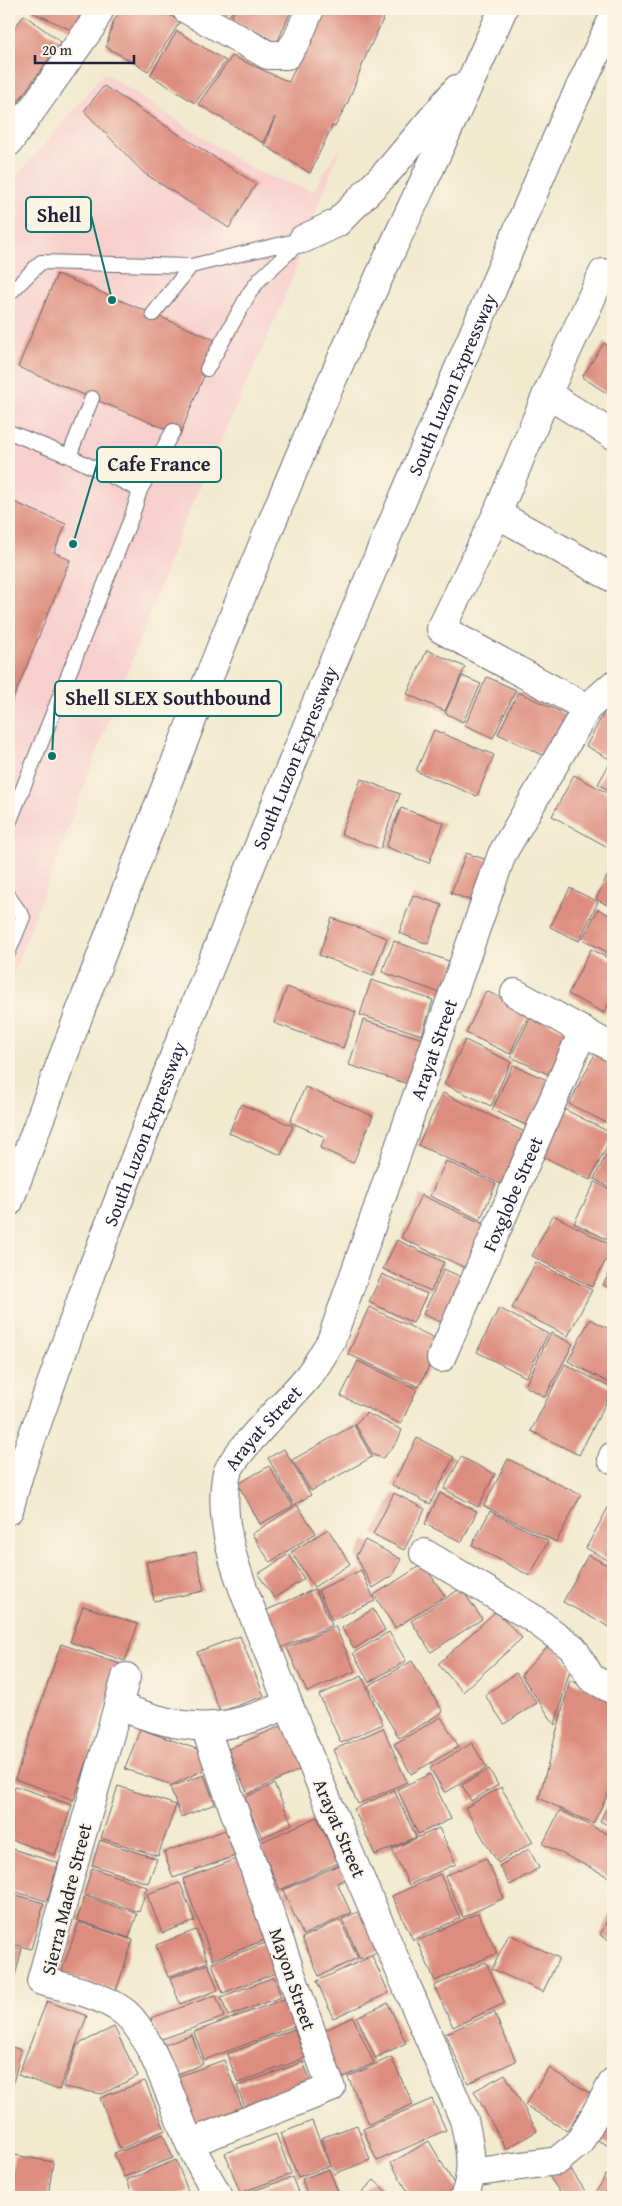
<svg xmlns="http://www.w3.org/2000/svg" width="622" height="2206" font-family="'Gentium Book Plus',serif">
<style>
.built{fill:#f7d0cd}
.building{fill:#dd8d7f}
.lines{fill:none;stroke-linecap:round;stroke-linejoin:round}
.lane-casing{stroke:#6a686f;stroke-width:16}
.street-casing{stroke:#6a686f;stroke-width:30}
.highway-casing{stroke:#6a686f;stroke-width:30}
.lane{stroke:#fff;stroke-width:14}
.street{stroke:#fff;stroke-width:28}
.highway{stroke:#fff;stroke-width:28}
.labels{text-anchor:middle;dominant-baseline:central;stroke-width:4;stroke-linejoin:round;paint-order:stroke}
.street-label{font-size:19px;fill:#22223b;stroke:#fcf5e5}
.leader{fill:none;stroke:#0f766e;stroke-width:2}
.callout-dot{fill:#0f766e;stroke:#fcf5e5;stroke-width:2}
.callout{fill:#fcf5e5;stroke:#0f766e;stroke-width:2}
.callout-label{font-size:20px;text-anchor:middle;font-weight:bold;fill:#22223b}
</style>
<rect width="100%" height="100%" fill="#fcf5e5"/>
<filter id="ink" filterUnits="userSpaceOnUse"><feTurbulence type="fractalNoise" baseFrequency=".02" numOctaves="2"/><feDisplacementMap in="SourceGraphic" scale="10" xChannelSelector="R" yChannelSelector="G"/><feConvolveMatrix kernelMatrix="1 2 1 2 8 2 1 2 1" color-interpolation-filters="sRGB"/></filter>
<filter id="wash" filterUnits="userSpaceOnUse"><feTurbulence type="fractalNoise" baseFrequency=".0096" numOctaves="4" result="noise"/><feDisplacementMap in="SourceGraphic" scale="20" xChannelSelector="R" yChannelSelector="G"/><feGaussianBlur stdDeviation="1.12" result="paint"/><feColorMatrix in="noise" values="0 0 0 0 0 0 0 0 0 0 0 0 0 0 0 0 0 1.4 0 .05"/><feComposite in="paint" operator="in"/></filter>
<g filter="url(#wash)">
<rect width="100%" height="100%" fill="#f1eacf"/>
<path class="built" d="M 104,73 L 255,171 L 313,191 L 341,145 L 284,300 L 182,527 L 9,985 L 9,186 Z"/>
<g id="blocks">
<path class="building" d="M 33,9 L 82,9 L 74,31 L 32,12 Z
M 122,9 L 160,9 L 180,22 L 148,71 L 106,47 L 114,20 Z
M 208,9 L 233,9 L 229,17 Z
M 235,9 L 292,9 L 277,43 L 231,18 Z
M 320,9 L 388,9 L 367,53 L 348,102 L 335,127 L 332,126 L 310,173 L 264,145 L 275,117 L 263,143 L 198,104 L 232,56 L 289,82 Z
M 24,15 L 61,42 L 9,114 L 9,36 Z
M 177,31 L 226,61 L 195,103 L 150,75 Z
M 104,86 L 256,184 L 229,228 L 144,173 L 84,111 Z
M 57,274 L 218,341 L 180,435 L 18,367 Z
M 604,343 L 613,350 L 613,392 L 611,396 L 582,377 Z
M 9,500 L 66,524 L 54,552 L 70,560 L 9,709 Z
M 427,650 L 465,667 L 445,711 L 407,694 Z
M 462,676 L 481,684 L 463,722 L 445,713 Z
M 487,677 L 516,690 L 493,738 L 465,725 Z
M 518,692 L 567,715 L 547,757 L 498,734 Z
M 605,711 L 613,716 L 613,761 L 586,746 Z
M 434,730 L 494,755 L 477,796 L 416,771 Z
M 610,763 L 613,765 L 613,793 L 598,784 Z
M 574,775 L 613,796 L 613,850 L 552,816 Z
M 361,779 L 400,794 L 380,849 L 341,834 Z
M 401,808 L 444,823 L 429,863 L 386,847 Z
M 466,853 L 493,862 L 477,903 L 451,893 Z
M 613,864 L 613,908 L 596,899 Z
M 570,888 L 598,902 L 579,941 L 550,927 Z
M 413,895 L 442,905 L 428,944 L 399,933 Z
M 598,909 L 613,917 L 613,955 L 582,939 Z
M 332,918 L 387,938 L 373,976 L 319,955 Z
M 394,941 L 454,963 L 443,994 L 382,972 Z
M 591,949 L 613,961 L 613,995 L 604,1013 L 568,994 Z
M 371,980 L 433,1000 L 422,1035 L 360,1015 Z
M 287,987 L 356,1012 L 343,1048 L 274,1023 Z
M 486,991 L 530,1011 L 510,1054 L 466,1033 Z
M 531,1015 L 579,1037 L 559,1079 L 511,1057 Z
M 363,1020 L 426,1040 L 411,1085 L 349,1065 Z
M 465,1040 L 511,1062 L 491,1106 L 444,1084 Z
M 596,1052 L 613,1060 L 613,1110 L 607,1123 L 569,1104 Z
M 513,1065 L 556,1084 L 535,1129 L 492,1110 Z
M 305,1087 L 373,1116 L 353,1163 L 320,1148 L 325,1137 L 290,1122 Z
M 443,1093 L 527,1133 L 503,1185 L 418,1145 Z
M 241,1104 L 293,1126 L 281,1155 L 229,1133 Z
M 564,1109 L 613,1134 L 590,1180 L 540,1155 Z
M 613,1141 L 613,1189 L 594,1179 Z
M 446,1161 L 496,1184 L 480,1220 L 430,1196 Z
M 595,1182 L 613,1191 L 612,1242 L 574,1223 Z
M 421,1195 L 490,1227 L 470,1270 L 401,1238 Z
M 553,1215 L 613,1246 L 592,1287 L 532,1256 Z
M 397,1240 L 444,1262 L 431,1291 L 383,1269 Z
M 536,1262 L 592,1290 L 568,1336 L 512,1308 Z
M 613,1265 L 613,1290 L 603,1285 Z
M 444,1269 L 470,1281 L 449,1326 L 423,1314 Z
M 382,1274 L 427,1294 L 413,1323 L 369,1302 Z
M 369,1307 L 441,1341 L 419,1387 L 348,1354 Z
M 499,1308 L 548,1334 L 526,1377 L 477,1352 Z
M 590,1319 L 613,1331 L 613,1385 L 568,1361 Z
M 551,1333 L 573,1344 L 545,1397 L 525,1386 Z
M 358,1361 L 417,1389 L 401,1424 L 341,1396 Z
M 565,1364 L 613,1389 L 579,1455 L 531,1431 Z
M 366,1413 L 402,1430 L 397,1442 L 383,1458 L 373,1455 L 355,1424 Z
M 354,1425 L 372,1457 L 311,1491 L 292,1460 Z
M 417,1438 L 454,1457 L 430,1504 L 392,1485 Z
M 284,1449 L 311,1495 L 294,1505 L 268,1458 Z
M 461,1457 L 495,1474 L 478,1507 L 444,1489 Z
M 508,1459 L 581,1495 L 556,1542 L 484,1506 Z
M 269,1466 L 293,1506 L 260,1524 L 238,1484 Z
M 394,1493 L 425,1509 L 404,1550 L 373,1534 Z
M 440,1493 L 477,1511 L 462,1542 L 425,1524 Z
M 610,1504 L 613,1506 L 613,1563 L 586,1548 Z
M 297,1505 L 316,1533 L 270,1562 L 252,1534 Z
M 490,1511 L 548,1541 L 530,1576 L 472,1545 Z
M 328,1529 L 350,1564 L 314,1587 L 291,1552 Z
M 365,1540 L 401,1559 L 392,1576 L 373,1588 L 356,1556 Z
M 196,1552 L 204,1591 L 154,1601 L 146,1562 Z
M 289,1554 L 304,1579 L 274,1598 L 258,1574 Z
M 588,1555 L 613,1568 L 613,1629 L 563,1602 Z
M 423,1564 L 445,1596 L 395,1628 L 374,1595 Z
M 361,1570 L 375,1601 L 332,1620 L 318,1590 Z
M 461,1588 L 482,1619 L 431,1652 L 411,1621 Z
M 315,1589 L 332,1625 L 277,1650 L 260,1613 Z
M 83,1606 L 138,1624 L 125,1661 L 70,1642 Z
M 373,1609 L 385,1630 L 354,1649 L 342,1628 Z
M 496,1611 L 522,1638 L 463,1692 L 438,1664 Z
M 335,1626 L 355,1671 L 307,1692 L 287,1648 Z
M 389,1632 L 406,1661 L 369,1682 L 353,1653 Z
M 240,1636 L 264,1696 L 220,1712 L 197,1652 Z
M 551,1643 L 571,1666 L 555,1725 L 521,1675 Z
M 61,1644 L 120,1664 L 74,1800 L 15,1779 Z
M 412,1661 L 443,1712 L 399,1738 L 368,1686 Z
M 516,1673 L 537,1703 L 504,1724 L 485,1695 Z
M 362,1676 L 383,1724 L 341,1743 L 319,1695 Z
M 570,1680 L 613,1701 L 613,1784 L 593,1824 L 539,1798 Z
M 441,1717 L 459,1747 L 411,1774 L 394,1744 Z
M 290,1722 L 310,1765 L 248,1794 L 228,1749 Z
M 383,1728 L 407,1782 L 358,1804 L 333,1750 Z
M 140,1729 L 208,1753 L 202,1771 L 172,1785 L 125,1769 Z
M 472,1743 L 487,1768 L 445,1793 L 430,1768 Z
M 489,1769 L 498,1785 L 471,1801 L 462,1785 Z
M 430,1774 L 451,1819 L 418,1834 L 397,1789 Z
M 204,1775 L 215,1804 L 181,1817 L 170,1787 Z
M 274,1784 L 292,1824 L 262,1838 L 244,1798 Z
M 15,1786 L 72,1805 L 55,1855 L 9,1839 L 9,1805 Z
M 118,1786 L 176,1805 L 158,1856 L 101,1838 Z
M 501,1787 L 533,1842 L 498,1863 L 465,1808 Z
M 394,1790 L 416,1837 L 375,1855 L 354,1809 Z
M 613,1794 L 613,1828 L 600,1821 Z
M 560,1810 L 613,1837 L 613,1879 L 543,1844 Z
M 317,1817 L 338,1863 L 280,1890 L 259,1843 Z
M 439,1828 L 456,1864 L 409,1885 L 392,1849 Z
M 228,1829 L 238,1855 L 173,1878 L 164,1852 Z
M 100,1840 L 157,1859 L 148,1883 L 92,1865 Z
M 9,1848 L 58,1863 L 47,1901 L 9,1890 Z
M 529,1849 L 539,1868 L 510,1885 L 499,1866 Z
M 240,1858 L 270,1938 L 213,1960 L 183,1879 Z
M 486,1858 L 504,1898 L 463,1917 L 445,1876 Z
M 339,1865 L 346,1879 L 337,1883 L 351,1913 L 303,1935 L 283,1890 Z
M 92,1868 L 147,1887 L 139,1912 L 84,1894 Z
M 440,1874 L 460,1918 L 413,1940 L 392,1896 Z
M 180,1883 L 195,1921 L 162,1933 L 147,1894 Z
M 9,1893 L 44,1903 L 31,1949 L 9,1943 Z
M 85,1896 L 137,1914 L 129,1938 L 77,1920 Z
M 613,1909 L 613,1942 L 600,1935 Z
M 362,1910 L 380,1951 L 360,1959 L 342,1919 Z
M 478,1913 L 497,1953 L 435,1981 L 417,1941 Z
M 340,1920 L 358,1958 L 319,1976 L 302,1938 Z
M 79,1922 L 133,1940 L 116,1991 L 61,1973 Z
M 196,1930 L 208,1962 L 168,1977 L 156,1945 Z
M 509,1934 L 559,1958 L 543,1992 L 492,1969 Z
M 268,1942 L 279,1972 L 223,1993 L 212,1963 Z
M 9,1946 L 22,1949 L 9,1999 Z
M 372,1956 L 389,1993 L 333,2018 L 317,1981 Z
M 486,1962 L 505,2003 L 453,2027 L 434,1986 Z
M 208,1964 L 218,1990 L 180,2004 L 170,1978 Z
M 274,1977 L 281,1997 L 228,2016 L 221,1997 Z
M 216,1995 L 224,2017 L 159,2040 L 151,2018 Z
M 290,1997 L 300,2024 L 204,2060 L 194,2032 Z
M 47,2001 L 87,2016 L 59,2090 L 18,2075 Z
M 388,2003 L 406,2043 L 375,2058 L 357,2017 Z
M 494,2012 L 516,2061 L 468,2083 L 445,2034 Z
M 353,2017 L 374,2063 L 338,2080 L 317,2034 Z
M 114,2027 L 138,2076 L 102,2094 L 63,2087 L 77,2045 Z
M 294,2029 L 305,2058 L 238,2083 L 227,2054 Z
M 192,2035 L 203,2064 L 173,2076 L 162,2046 Z
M 9,2046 L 21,2050 L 11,2092 L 9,2092 Z
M 391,2057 L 413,2104 L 369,2124 L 348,2077 Z
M 224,2060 L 243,2110 L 193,2129 L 174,2078 Z
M 303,2062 L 314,2089 L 247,2113 L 237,2086 Z
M 549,2068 L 591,2094 L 567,2131 L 525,2105 Z
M 505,2074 L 537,2131 L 506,2149 L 474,2091 Z
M 145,2081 L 165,2130 L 120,2149 L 100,2098 Z
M 432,2099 L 446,2130 L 377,2161 L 363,2129 Z
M 613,2104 L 613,2148 L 595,2139 Z
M 312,2121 L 330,2166 L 298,2177 L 281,2133 Z
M 357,2125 L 370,2160 L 334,2174 L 321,2138 Z
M 163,2134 L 173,2158 L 124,2177 L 114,2154 Z
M 276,2134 L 291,2174 L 240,2193 L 225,2153 Z
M 429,2141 L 460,2194 L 454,2197 L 411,2197 L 391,2163 Z
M 14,2155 L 53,2162 L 48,2197 L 9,2197 L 9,2184 Z
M 176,2160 L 188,2191 L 173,2197 L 133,2197 L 127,2180 Z
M 568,2165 L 589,2197 L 563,2197 L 549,2176 Z
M 329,2169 L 340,2197 L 308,2197 L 302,2179 Z
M 606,2175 L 613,2179 L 613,2197 L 593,2197 Z
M 292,2177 L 300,2197 L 236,2197 Z
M 374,2180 L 392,2197 L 357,2197 Z"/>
</g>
</g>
<g filter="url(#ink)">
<use href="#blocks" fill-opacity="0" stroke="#6a686f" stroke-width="1"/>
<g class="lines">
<g class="lane-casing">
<path id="lane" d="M 9,294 L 41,262 L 191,266 L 303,239
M 153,314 L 191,266
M 207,369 L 250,292 L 260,279 L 302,240
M 9,432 L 69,456 L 140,490 L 132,516 L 9,823
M 69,456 L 92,398
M 140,490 L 173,431
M 9,897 L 23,917 L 9,951"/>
</g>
<g class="street-casing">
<g id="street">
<path d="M 186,9 L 268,55 L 287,55 L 297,40 L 310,9"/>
<path d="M 9,142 L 91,27 L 100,9"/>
<path d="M 547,394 L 613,435"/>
<path d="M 497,514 L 613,578"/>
<path d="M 587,708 L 441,629 L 497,514 L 547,394 L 603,273 L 613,280"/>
<path d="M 515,993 L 613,1048"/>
<path id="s1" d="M 441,1358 L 583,1031"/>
<path d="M 612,1459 L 613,1456"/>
<path d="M 424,1553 L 531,1617 L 573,1648 L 591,1678 L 613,1690"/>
<path d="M 126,1677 L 41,1981 C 70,1988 99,1994 123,2011 C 151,2031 175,2111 190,2144 C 199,2162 209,2180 219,2197"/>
<path d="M 118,1706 C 188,1732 219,1735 288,1704"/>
<path d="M 190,2143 L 331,2088 L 205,1727"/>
<path d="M 471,2173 L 557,2161 L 579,2143 L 613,2082"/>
<path id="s2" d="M 464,2197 C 475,2172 470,2146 464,2120 C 400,1968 331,1818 273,1664 C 251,1607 216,1540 226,1477 C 229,1455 293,1397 310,1374 C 318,1364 324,1352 331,1341 L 502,854 L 587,708 L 613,685"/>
</g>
</g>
<g class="highway-casing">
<g id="highway">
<path d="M 303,239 L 337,223 L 389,170 L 457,89"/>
<path d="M 9,1202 C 110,930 212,658 327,392 C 383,263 447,137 503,9"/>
<path id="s3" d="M 9,1510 L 19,1474 L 91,1272 L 175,1054 L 324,684 L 565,119 L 613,18"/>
</g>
</g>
<use href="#lane" class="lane"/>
<use href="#street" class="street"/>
<use href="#highway" class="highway"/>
</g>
</g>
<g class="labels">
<g class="street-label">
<text stroke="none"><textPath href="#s3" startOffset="1210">South Luzon Expressway</textPath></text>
<text stroke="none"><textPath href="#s3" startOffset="805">South Luzon Expressway</textPath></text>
<text stroke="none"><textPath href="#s2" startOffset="1250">Arayat Street</textPath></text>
<text stroke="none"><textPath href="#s3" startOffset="400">South Luzon Expressway</textPath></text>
<text stroke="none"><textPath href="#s1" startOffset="179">Foxglobe Street</textPath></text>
<text stroke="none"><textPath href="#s2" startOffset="830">Arayat Street</textPath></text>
<text transform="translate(340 1828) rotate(67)">Arayat Street</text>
<text transform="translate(66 1899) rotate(-76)">Sierra Madre Street</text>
<text transform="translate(293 1979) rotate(71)">Mayon Street</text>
</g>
</g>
<path class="leader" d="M112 300L91 215M73 544L97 464M52 756L55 698"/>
<g class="callout-dot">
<circle cx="112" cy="300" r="5"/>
<circle cx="73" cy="544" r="5"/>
<circle cx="52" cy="756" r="5"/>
</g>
<g class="callout">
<rect x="26" y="197" width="65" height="35" rx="5"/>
<rect x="97" y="447" width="124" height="35" rx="5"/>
<rect x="55" y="681" width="226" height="35" rx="5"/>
</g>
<g class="callout-label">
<text x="59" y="222">Shell</text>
<text x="159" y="471">Cafe France</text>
<text x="168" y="705">Shell SLEX Southbound</text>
</g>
<rect width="622" height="2206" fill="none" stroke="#fcf5e5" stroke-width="30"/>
<path d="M35 55v8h99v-8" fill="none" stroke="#22223b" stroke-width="2.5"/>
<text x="42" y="55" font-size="15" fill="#22223b" stroke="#fcf5e5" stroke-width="4" paint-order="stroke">20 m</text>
</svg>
